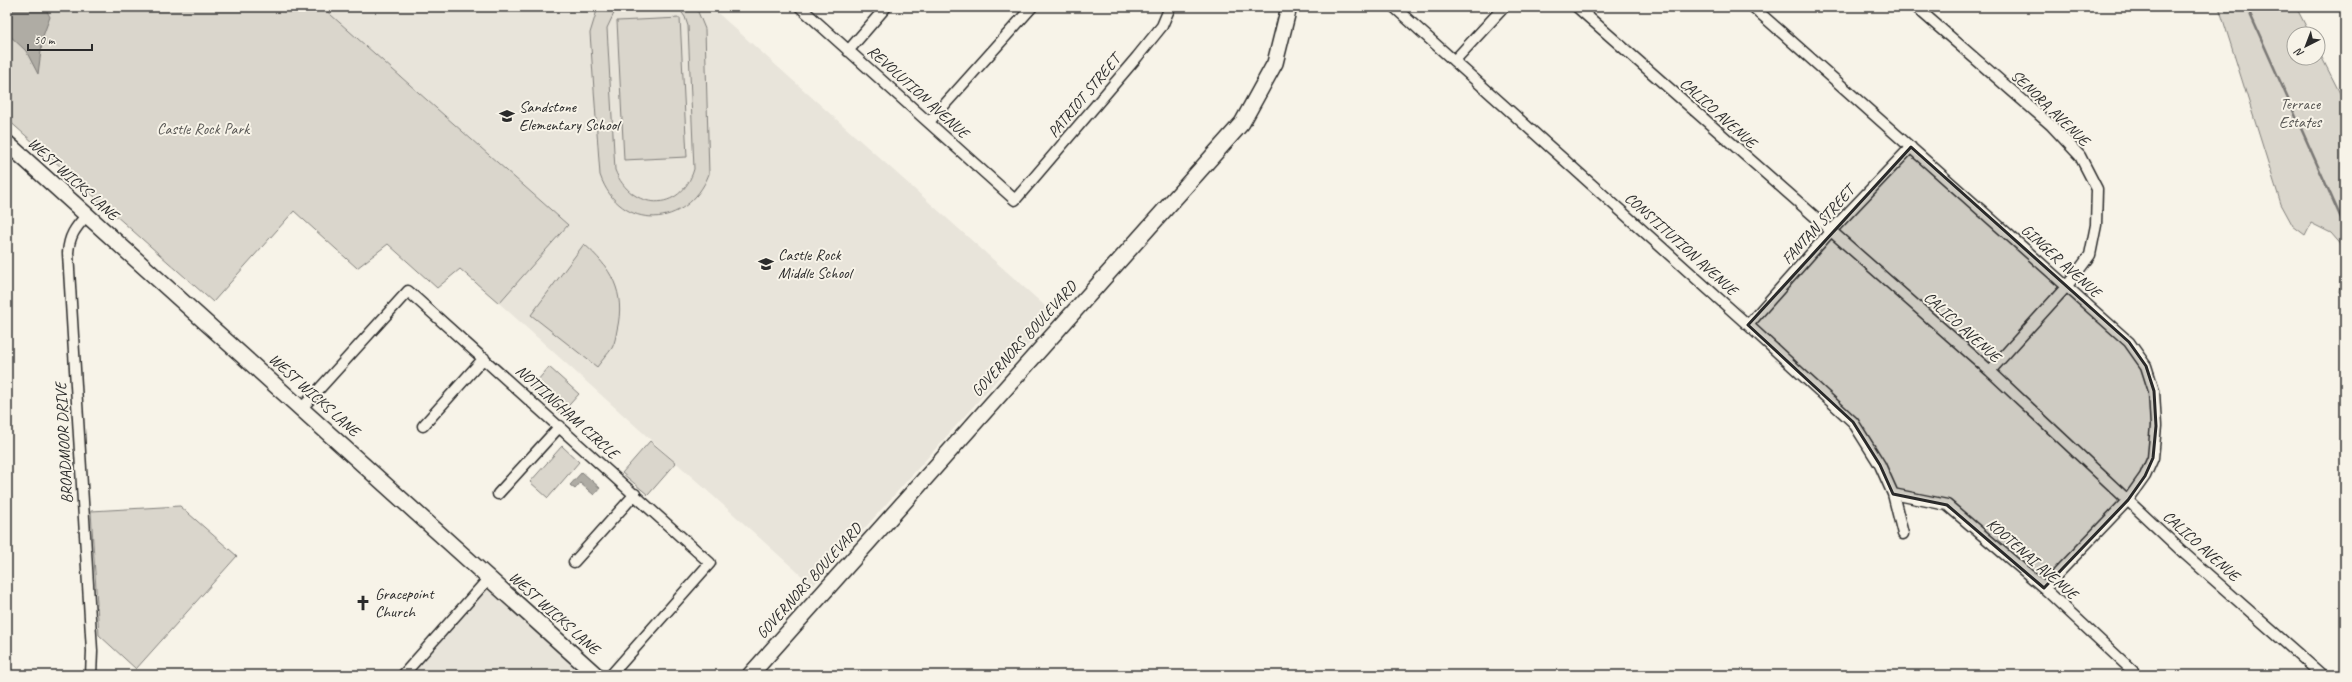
<svg xmlns="http://www.w3.org/2000/svg" width="2352" height="682" font-family="Caveat,sans-serif">
<style>
.built{fill:#e8e4da}
.green{fill:#dad6cc;stroke:#82807c}
.water{fill:#afaca4;stroke:#7a7874}
.lines{fill:none;stroke-linecap:round;stroke-linejoin:round}
.stream{stroke:#7a7874;stroke-width:2.5}
.minor-casing{stroke:#2b2b2b;stroke-width:13}
.secondary-casing{stroke:#2b2b2b;stroke-width:18}
.minor{stroke:#f7f3e8;stroke-width:10}
.secondary{stroke:#f7f3e8;stroke-width:15}
.marked{fill:#2b2b2b;fill-opacity:0.2;stroke:#2b2b2b;stroke-width:3;stroke-linejoin:round}
.labels{text-anchor:middle;dominant-baseline:central;stroke-width:4;stroke-linejoin:round;paint-order:stroke}
.street-label{font-size:16px;fill:#2b2b2b;stroke:#f7f3e8}
.park-label{font-size:16px;fill:#575653;stroke:#f7f3e8}
.poi-label{font-size:16px;fill:#2b2b2b;stroke:#f7f3e8;text-anchor:start}
</style>
<rect width="100%" height="100%" fill="#f7f3e8"/>
<filter id="ink" filterUnits="userSpaceOnUse"><feTurbulence type="fractalNoise" baseFrequency=".025" numOctaves="2"/><feDisplacementMap in="SourceGraphic" scale="8" xChannelSelector="R" yChannelSelector="G"/><feConvolveMatrix kernelMatrix="1 2 1 2 8 2 1 2 1" color-interpolation-filters="sRGB"/></filter>
<g filter="url(#ink)">
<path class="built" d="M 322,7 L 711,7 L 1055,315 L 813,586 L 499,303 L 568,225 Z
M 489,578 L 596,675 L 403,675 Z"/>
<path class="green" d="M 7,7 L 322,7 L 568,225 L 499,303 L 460,269 L 437,288 L 388,244 L 357,268 L 294,211 L 213,302 L 7,119 Z
M 598,7 L 617,7 L 607,28 L 615,170 C 631,211 681,214 694,169 L 688,26 L 685,17 L 678,7 L 696,7 L 705,29 L 709,174 C 688,229 620,233 600,175 L 590,33 Z
M 2219,7 L 2296,7 L 2310,34 L 2294,34 L 2294,58 L 2318,58 L 2318,50 L 2345,103 L 2345,298 L 2339,292 L 2344,248 L 2331,233 L 2311,223 L 2305,235 L 2293,226 L 2281,204 Z
M 680,18 L 687,157 L 624,160 L 617,21 Z
M 584,244 C 611,268 626,292 617,330 C 616,335 615,343 612,348 C 608,354 602,360 597,367 L 531,315 Z
M 549,367 L 579,394 L 561,414 L 531,388 Z
M 650,441 L 676,463 L 648,495 L 622,473 Z
M 562,446 L 579,462 L 548,498 L 530,482 Z
M 180,506 L 237,556 L 136,669 L 99,635 L 91,511 Z"/>
<path class="water" d="M 7,7 L 45,7 L 50,17 L 43,36 L 38,74 L 26,51 L 7,33 Z
M 582,472 L 600,488 L 594,495 L 580,483 L 575,489 L 570,485 Z"/>
<g class="lines">
<path class="stream" d="M 2247,7 L 2345,227"/>
<g class="minor-casing">
<path id="minor" d="M 800,7 L 1015,200 L 1137,57 L 1162,26 L 1170,7
M 1394,7 L 1748,325 L 1853,422 L 1880,465 L 1893,494 L 1903,534
M 1577,7 L 1990,371 L 2186,555 L 2322,675
M 1753,7 L 2129,342 L 2146,366 L 2154,391 L 2156,426 L 2153,458 L 2145,476 L 2128,500 L 2044,588
M 1916,7 L 2051,125 L 2080,156 L 2097,189 L 2096,225 L 2090,255 L 2067,286 L 1990,371
M 848,51 L 886,7
M 1454,61 L 1504,7
M 929,122 L 1032,7
M 87,215 C 75,228 69,236 68,253 L 92,651 L 91,675
M 1748,325 L 1830,232 L 1911,147
M 302,408 L 408,291 L 710,563 L 611,675
M 423,426 L 484,358
M 498,494 L 560,426
M 1893,494 L 1947,505 L 2044,588 L 2137,675
M 574,562 L 635,494
M 403,675 L 489,578"/>
</g>
<g class="secondary-casing">
<path id="secondary" d="M 7,143 L 596,675
M 750,675 L 1242,123 L 1275,63 L 1289,7"/>
</g>
<use href="#minor" class="minor"/>
<use href="#secondary" class="secondary"/>
</g>
</g>
<path class="marked" d="M 1911,147 L 2129,342 L 2146,366 L 2154,391 L 2156,426 L 2153,458 L 2145,476 L 2128,500 L 2044,588 L 1947,505 L 1893,494 L 1880,465 L 1853,422 L 1748,325 Z"/>
<defs>
<g id="school-bare" transform="scale(1.2)"><path d="M0-5L7-2L0 1L-7-2ZM-4 1L0 2.5L4 1V4Q0 6-4 4Z" fill="#2b2b2b" stroke="#f7f3e8" stroke-width="2.5" paint-order="stroke"/></g>
<g id="church-bare" transform="scale(1.2)"><path d="M-1.2-6h2.4v3.5h3.3v2.4h-3.3V6h-2.4V-.1h-3.3v-2.4h3.3Z" fill="#2b2b2b" stroke="#f7f3e8" stroke-width="2.5" paint-order="stroke"/></g>
</defs>
<g fill-rule="evenodd">
<use href="#school-bare" x="507" y="116"/>
<use href="#school-bare" x="766" y="264"/>
<use href="#church-bare" x="363" y="603"/>
</g>
<g class="labels">
<g class="street-label">
<text transform="translate(918 92) rotate(42)">REVOLUTION AVENUE</text>
<text transform="translate(1084 96) rotate(-50)">PATRIOT STREET</text>
<text transform="translate(2050 108) rotate(44)">SENORA AVENUE</text>
<text transform="translate(1718 113) rotate(42)">CALICO AVENUE</text>
<text transform="translate(73 179) rotate(42)">WEST WICKS LANE</text>
<text transform="translate(1818 225) rotate(-48)">FANTAN STREET</text>
<text transform="translate(1681 244) rotate(42)">CONSTITUTION AVENUE</text>
<text transform="translate(2061 261) rotate(42)">GINGER AVENUE</text>
<text transform="translate(1962 327) rotate(42)">CALICO AVENUE</text>
<text transform="translate(1024 339) rotate(-48)">GOVERNORS BOULEVARD</text>
<text transform="translate(314 395) rotate(42)">WEST WICKS LANE</text>
<text transform="translate(567 412) rotate(42)">NOTTINGHAM CIRCLE</text>
<text transform="translate(64 443) rotate(-93)">BROADMOOR DRIVE</text>
<text transform="translate(2201 546) rotate(42)">CALICO AVENUE</text>
<text transform="translate(2032 559) rotate(41)">KOOTENAI AVENUE</text>
<text transform="translate(809 581) rotate(-48)">GOVERNORS BOULEVARD</text>
<text transform="translate(554 613) rotate(42)">WEST WICKS LANE</text>
</g>
<g class="park-label">
<text x="2300" y="104">Terrace<tspan x="2300" dy="18">Estates</tspan></text>
<text x="203" y="129">Castle Rock Park</text>
</g>
<g class="poi-label">
<text x="519" y="107">Sandstone<tspan x="519" dy="18">Elementary School</tspan></text>
<text x="778" y="255">Castle Rock<tspan x="778" dy="18">Middle School</tspan></text>
<text x="375" y="594">Gracepoint<tspan x="375" dy="18">Church</tspan></text>
</g>
</g>
<rect width="2352" height="682" fill="none" stroke="#f7f3e8" stroke-width="24"/>
<rect x="12" y="12" width="2328" height="658" fill="none" stroke="#2b2b2b" stroke-width="1.5" filter="url(#ink)"/>
<g transform="translate(2306 46) rotate(222)"><circle r="19" fill="#f7f3e8" stroke="#a5a39c"/>
<path d="M0-3L7 15L0 10L-7 15Z" fill="#2b2b2b"/>
<text y="-6" font-size="11" font-weight="bold" text-anchor="middle" fill="#2b2b2b">N</text>
</g>
<path d="M28 44v6h64v-6" fill="none" stroke="#2b2b2b" stroke-width="2"/>
<text x="34" y="44" font-size="12" fill="#2b2b2b" stroke="#f7f3e8" stroke-width="3" paint-order="stroke">50 m</text>
</svg>
